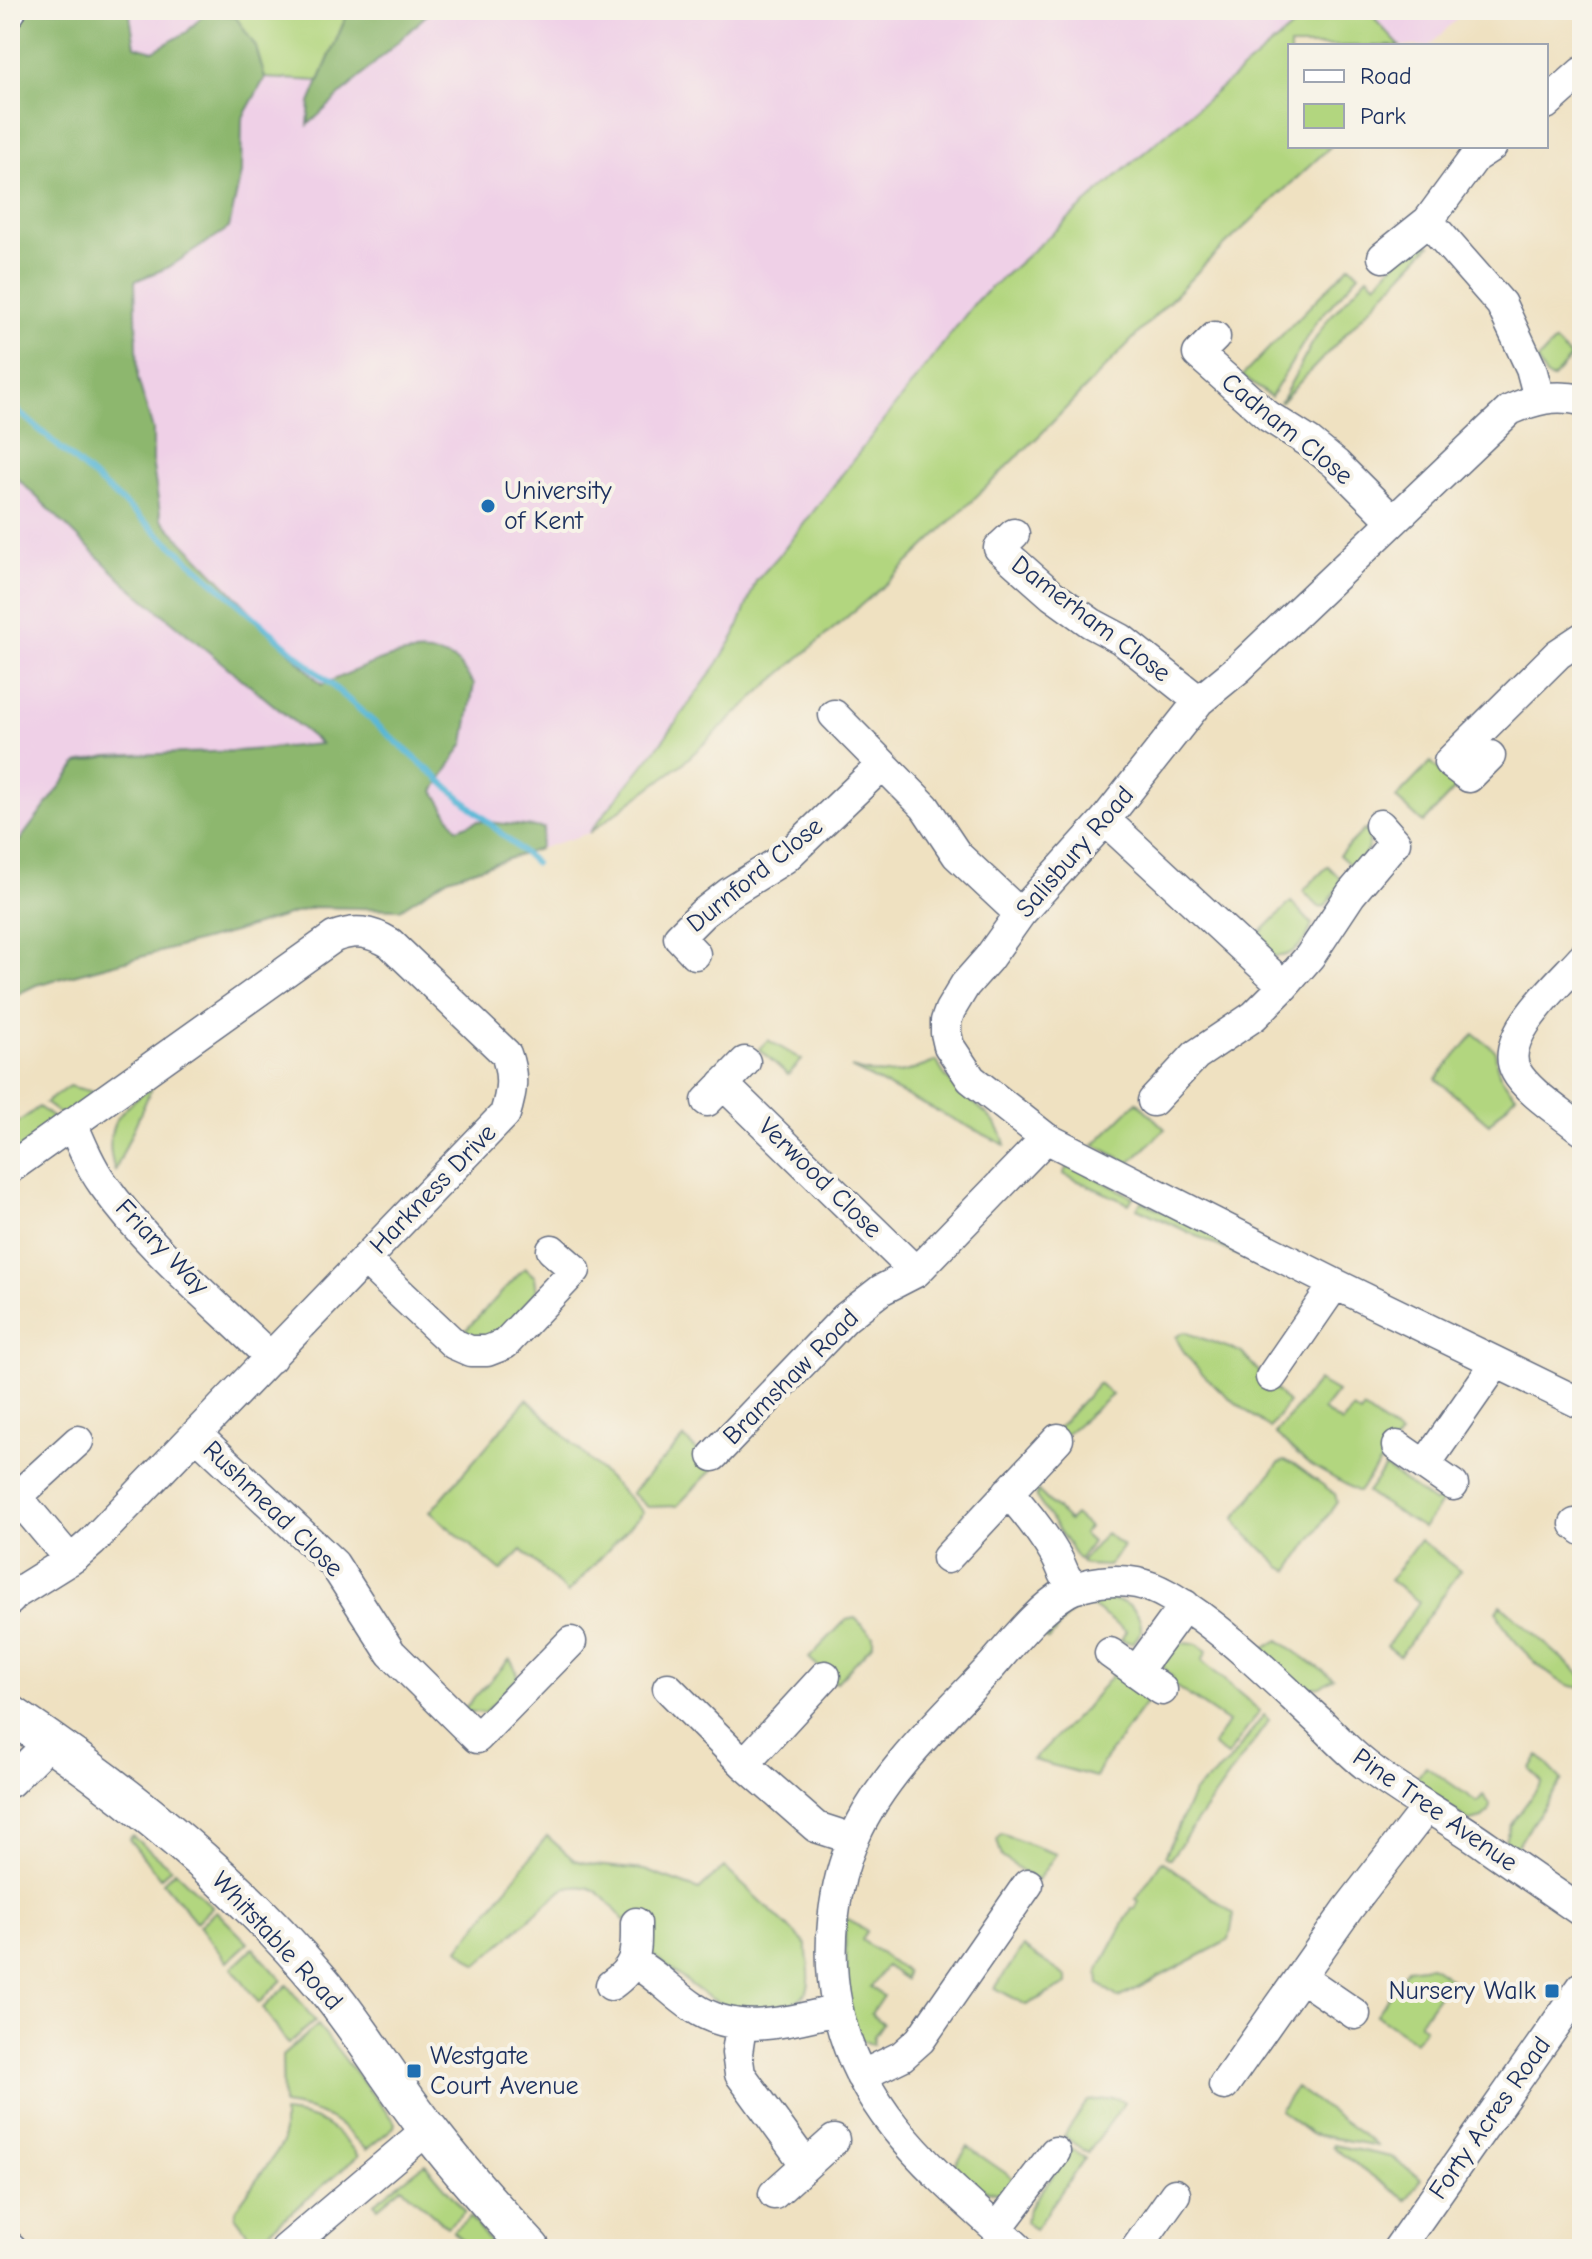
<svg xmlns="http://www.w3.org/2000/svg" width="1592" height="2259" font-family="'Comic Neue',sans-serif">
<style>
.built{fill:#efd0e7}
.green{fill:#b2d67f;stroke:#66826e;stroke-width:2}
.forest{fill:#8db76e;stroke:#547366;stroke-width:2}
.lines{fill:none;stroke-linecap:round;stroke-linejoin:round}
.stream{stroke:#59b7d7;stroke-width:6}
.minor-casing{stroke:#656d81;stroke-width:33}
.major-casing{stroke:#656d81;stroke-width:41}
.minor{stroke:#fff;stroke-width:30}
.major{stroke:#fff;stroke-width:38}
.poi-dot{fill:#1f6fb2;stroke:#f7f3e8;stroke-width:3}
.labels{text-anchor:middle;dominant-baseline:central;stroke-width:8;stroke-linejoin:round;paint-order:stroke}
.street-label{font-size:26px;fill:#1b2f5e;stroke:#f7f3e8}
.poi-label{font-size:26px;fill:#1b2f5e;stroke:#f7f3e8;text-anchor:start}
</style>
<rect width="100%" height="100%" fill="#f7f3e8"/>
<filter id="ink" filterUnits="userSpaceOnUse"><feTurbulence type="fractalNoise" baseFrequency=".0125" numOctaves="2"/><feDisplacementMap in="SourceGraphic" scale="16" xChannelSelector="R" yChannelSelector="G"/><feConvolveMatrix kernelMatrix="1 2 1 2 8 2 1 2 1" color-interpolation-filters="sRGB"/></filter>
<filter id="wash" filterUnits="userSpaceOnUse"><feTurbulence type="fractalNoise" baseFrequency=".006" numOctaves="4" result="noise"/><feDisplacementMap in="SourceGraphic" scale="32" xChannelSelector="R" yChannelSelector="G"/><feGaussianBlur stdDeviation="1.8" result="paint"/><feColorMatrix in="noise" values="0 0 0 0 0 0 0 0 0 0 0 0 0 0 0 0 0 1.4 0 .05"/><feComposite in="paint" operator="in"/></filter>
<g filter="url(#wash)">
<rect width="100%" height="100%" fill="#efe1c1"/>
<path class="built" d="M 10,10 L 1466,10 L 1429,46 L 1290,46 L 1290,146 L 1331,146 L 1208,261 L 1043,432 L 889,581 L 764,688 L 682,764 L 589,833 L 448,878 L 400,909 L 313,907 L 234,932 L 36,985 L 10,998 Z"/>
<path class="green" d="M 204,10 L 349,10 L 319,81 L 265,78 L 226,16 L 204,14 Z
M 1313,10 L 1372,10 L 1378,23 L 1400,46 L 1290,46 L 1290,146 L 1331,146 L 1208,261 L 1043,432 L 889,581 L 764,688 L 682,764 L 589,833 L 661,743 L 718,663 L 735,635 L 756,581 L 782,552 L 977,300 L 1120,173 Z
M 1414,241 L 1430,245 L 1280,403 L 1312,344 L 1329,318 L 1368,276 L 1376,284 Z
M 1350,265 L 1359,274 L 1316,322 L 1271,397 L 1242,376 Z
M 1555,342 L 1571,358 L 1552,379 L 1546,376 L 1537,361 Z
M 1431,762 L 1457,787 L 1423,823 L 1396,798 Z
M 1365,829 C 1375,843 1366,853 1357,865 L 1351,866 L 1339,855 Z
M 1328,866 L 1340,878 L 1341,884 L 1325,906 L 1319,907 L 1303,891 Z
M 1291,902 L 1312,924 C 1308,939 1293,959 1274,956 C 1266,954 1257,947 1250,943 Z
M 1474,1034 L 1496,1051 C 1494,1070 1503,1082 1516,1095 L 1489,1124 L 1436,1079 Z
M 768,1040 L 802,1060 L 788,1075 L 759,1049 Z
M 937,1061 C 950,1096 999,1109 1005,1145 L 851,1068 C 887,1078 904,1075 937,1061 Z
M 69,1086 L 98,1093 L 64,1117 L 45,1103 Z
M 152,1087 L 115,1171 C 101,1128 118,1110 152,1087 Z
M 1137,1102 L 1165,1129 L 1130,1163 L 1094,1145 Z
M 39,1107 L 58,1122 L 10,1156 L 10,1128 Z
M 1069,1164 L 1133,1197 L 1129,1204 L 1063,1174 Z
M 1142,1201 L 1246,1252 L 1242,1257 L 1137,1208 Z
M 525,1268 L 535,1277 L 537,1291 L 497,1337 L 460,1336 Z
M 1184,1332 L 1241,1352 L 1288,1403 L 1270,1428 C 1240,1407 1189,1370 1176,1337 Z
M 1318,1381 L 1337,1392 L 1323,1410 L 1342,1423 L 1353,1409 L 1360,1414 L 1364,1409 L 1400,1435 L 1359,1492 L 1307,1463 L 1275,1434 Z
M 1099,1383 L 1112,1395 L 1064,1436 L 1057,1429 Z
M 527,1399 L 643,1512 L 568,1593 L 522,1550 L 501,1571 L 430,1512 Z
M 684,1438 L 714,1468 L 677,1506 L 648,1507 L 631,1493 Z
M 1284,1461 L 1294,1464 L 1335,1494 L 1337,1502 L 1289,1571 L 1282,1568 L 1238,1526 L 1235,1518 L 1279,1463 Z
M 1385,1468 L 1435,1503 L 1450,1486 L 1453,1487 L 1423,1528 L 1367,1493 Z
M 1037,1490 L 1069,1521 L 1075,1515 L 1089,1527 L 1083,1534 L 1092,1542 L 1079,1560 L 1036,1497 Z
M 1106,1533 L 1123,1546 L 1109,1566 L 1085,1565 L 1081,1562 Z
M 1420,1540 L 1460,1571 L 1400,1656 L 1387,1646 L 1419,1602 L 1390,1580 Z
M 1111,1600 C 1129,1602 1142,1611 1141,1632 L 1133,1643 L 1121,1640 L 1126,1631 L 1090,1605 L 1071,1612 L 1049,1640 L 1037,1632 C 1062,1610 1078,1603 1111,1600 Z
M 1501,1605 L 1582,1676 L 1582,1687 C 1557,1691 1509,1639 1499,1617 L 1497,1611 Z
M 855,1618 L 873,1636 L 873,1644 L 836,1683 L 809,1658 L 846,1620 Z
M 1279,1640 L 1333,1678 L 1320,1687 L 1301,1688 L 1258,1652 Z
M 1181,1643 L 1197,1644 L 1207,1651 L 1202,1661 L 1260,1711 L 1227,1756 L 1213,1746 L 1228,1722 L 1169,1682 L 1173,1678 L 1163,1667 L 1163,1657 L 1174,1646 Z
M 510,1659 L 517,1672 L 517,1678 L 485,1713 L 462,1711 Z
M 1113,1674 L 1149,1699 L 1104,1761 L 1096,1777 L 1033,1760 L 1085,1708 Z
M 1264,1715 L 1269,1720 L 1170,1859 L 1165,1856 L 1193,1793 L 1228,1763 Z
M 1539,1756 L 1562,1780 L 1516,1847 L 1505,1840 L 1510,1826 L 1542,1782 L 1530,1769 Z
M 1426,1766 L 1477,1802 L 1483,1795 L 1490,1804 L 1489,1812 L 1482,1818 L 1471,1821 L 1411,1786 Z
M 1001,1834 L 1056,1854 L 1037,1881 L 1002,1857 L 997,1840 Z
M 132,1836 L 171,1868 L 160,1878 L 129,1839 Z
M 547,1836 L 574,1860 L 594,1865 L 644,1870 L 699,1890 L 724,1867 L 807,1945 C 806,1959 812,1975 808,1988 C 804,1998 794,2003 784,2006 C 724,2025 696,1985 652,1955 L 650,1924 L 624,1920 C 604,1898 595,1878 562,1890 L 477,1965 L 459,1949 Z
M 1162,1861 L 1234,1914 L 1229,1940 L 1119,1998 L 1099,1984 L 1098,1971 L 1132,1908 L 1135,1909 L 1139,1901 L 1136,1899 Z
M 175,1871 L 212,1907 L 196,1922 L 163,1882 Z
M 216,1911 L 248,1943 L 227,1962 L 199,1926 Z
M 844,1916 L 867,1932 L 862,1940 L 906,1972 L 905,1979 L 886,1966 L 871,1987 L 883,1996 L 871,2014 L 883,2023 L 874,2036 L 873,2045 L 858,2038 L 849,2018 Z
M 1023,1947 L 1067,1977 L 1067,1984 L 1026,2005 L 995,1988 Z
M 253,1948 L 282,1980 L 259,2003 L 232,1968 Z
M 1431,1966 L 1450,1979 L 1419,2023 L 1425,2028 L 1415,2041 L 1376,2015 L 1407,1969 Z
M 287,1985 L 315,2021 L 288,2044 L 263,2008 Z
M 318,2025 L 395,2123 L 394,2127 L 366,2150 C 340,2122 322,2109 283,2105 L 282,2056 Z
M 1296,2087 L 1378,2146 L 1311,2134 L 1280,2110 Z
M 1118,2098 L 1124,2103 L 1088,2153 L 1064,2136 L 1088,2101 Z
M 283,2113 C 320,2116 336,2127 358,2156 L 255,2243 L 235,2216 L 236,2209 L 283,2143 Z
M 1333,2145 L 1391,2157 L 1421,2179 L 1406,2200 L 1332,2147 Z
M 968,2147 L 1017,2181 L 1001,2194 L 978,2189 L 954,2167 Z
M 1072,2149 L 1085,2158 L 1035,2229 L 1025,2222 L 1029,2209 Z
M 425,2164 L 465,2211 L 447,2227 L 402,2187 L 378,2207 L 374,2203 Z
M 470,2217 L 496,2249 L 473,2249 L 453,2231 Z"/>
<path class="forest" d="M 25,10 L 133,10 L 130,16 L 135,46 L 153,51 L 187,32 L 204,14 L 235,16 L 256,47 L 265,78 L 242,119 L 241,173 L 229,228 L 169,267 L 135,281 L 138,379 L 153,430 L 153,467 L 161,519 L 322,685 C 360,669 413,638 454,660 C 461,664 468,677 474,684 L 464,743 L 434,791 L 457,829 L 478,821 L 544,828 L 539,849 L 448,878 L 400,909 L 313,907 L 234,932 L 36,985 L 10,998 L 10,845 L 17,844 L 78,763 L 107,756 L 238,751 L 321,744 L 125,583 L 10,471 L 10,29 Z
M 349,10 L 432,10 L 308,125 L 310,103 Z"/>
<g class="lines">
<path class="stream" d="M 10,404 L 535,863"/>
</g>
</g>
<g filter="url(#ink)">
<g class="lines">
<g class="minor-casing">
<path id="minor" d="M 10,12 L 11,10
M 1546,104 L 1582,72
M 1492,146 L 1475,157 L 1428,221 L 1501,304 L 1531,368 L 1539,398
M 1383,257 L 1428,221
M 1215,337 L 1198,354 L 1268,416 L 1309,442 L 1336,464 L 1393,521
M 1582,400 C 1554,394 1535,399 1510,410 L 1238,669 L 1199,701 L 1105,820 L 1020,914 L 988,959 L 965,985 L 950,1010 L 946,1021 L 946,1033 L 949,1046 L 971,1079 L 1046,1138 L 1335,1284 L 1582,1404
M 1014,534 L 999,548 L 1052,595 L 1091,623 L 1121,639 L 1199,701
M 834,715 L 925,807 L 957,855 L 1020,914
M 1490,756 L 1469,777 L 1449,762 L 1558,654 L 1582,638
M 1105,820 L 1284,986
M 695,954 L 679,937 L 702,914 L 729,893 L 785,858 L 882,765
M 1582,958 C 1561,982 1497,1037 1516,1071 C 1527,1092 1563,1114 1582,1130
M 723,1084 L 916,1272
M 707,1101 L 745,1062
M 1153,1101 L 1196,1055 L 1254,1016 L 1284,986 L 1310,956 L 1351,894 L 1395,842 L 1380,825
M 72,1123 C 81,1144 90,1166 103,1184 C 149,1249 214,1302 271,1358
M 10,1168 L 334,937 C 355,929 370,931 390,943 L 506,1054 C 514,1076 512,1092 505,1114 L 92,1542 L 76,1556 L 15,1594 L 10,1600
M 365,1260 L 454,1344 L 470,1351 L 487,1351 L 505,1344 L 575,1270 L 552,1250
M 1271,1377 L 1335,1284
M 197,1435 L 334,1564 L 391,1653 L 477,1738 L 571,1642
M 1397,1446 L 1453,1485
M 713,1456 L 845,1318 L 881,1290 L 916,1272 L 1046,1138
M 1425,1465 L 1496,1363
M 1008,1492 C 1026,1512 1042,1532 1056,1556 C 1064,1570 1062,1577 1077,1588
M 17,1497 L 70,1560
M 10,1503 L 78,1441
M 1575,1524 L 1582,1530
M 947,1558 L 1058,1439
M 1110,1653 L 1162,1690
M 1136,1672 L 1185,1605
M 668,1688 L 744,1764 L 816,1827 L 853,1839
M 744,1764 L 825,1676
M 10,1782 L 51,1741
M 633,1962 C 656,1974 672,1993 693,2007 C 739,2038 788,2021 838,2010
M 1301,1977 L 1355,2014
M 611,1985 C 638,1966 636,1953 636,1923
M 741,2026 L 737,2053 L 740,2074 L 806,2165
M 861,2076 L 902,2056 L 920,2040 L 1028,1884
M 1224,2085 L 1348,1909 L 1427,1807
M 774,2194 L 834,2140
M 997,2229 L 1055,2152
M 10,2247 L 12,2249
M 286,2249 L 428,2129
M 1019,2249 C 941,2177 859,2117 837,2006 C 826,1951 832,1887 855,1836 C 882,1774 944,1717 990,1668 C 1013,1642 1037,1610 1067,1592 C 1086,1581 1116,1579 1137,1583 C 1161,1588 1181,1603 1201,1617 C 1243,1648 1281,1686 1320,1722 C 1335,1737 1350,1753 1367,1766 C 1405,1796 1448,1818 1487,1846 C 1519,1868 1550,1890 1582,1912
M 1136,2249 L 1175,2194
M 1398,2249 L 1582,1987"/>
</g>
<g class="major-casing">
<path id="major" d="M 10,1714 C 124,1790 233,1877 321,1982 C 360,2028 391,2082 428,2129 C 460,2171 495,2210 531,2249"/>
</g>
<use href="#minor" class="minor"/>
<use href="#major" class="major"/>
</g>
</g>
<g class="poi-dot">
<circle cx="488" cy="506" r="8"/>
<rect x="1544" y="1983" width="16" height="16" rx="4"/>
<rect x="406" y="2063" width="16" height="16" rx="4"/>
</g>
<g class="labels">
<g class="street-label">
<text transform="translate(1287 429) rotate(39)">Cadnam Close</text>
<text transform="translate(1091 619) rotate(37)">Damerham Close</text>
<text transform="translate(1075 852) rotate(-49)">Salisbury Road</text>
<text transform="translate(755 875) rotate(-39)">Durnford Close</text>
<text transform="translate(820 1178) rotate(44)">Verwood Close</text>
<text transform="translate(433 1189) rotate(-46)">Harkness Drive</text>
<text transform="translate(162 1247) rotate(46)">Friary Way</text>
<text transform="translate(791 1377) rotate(-45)">Bramshaw Road</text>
<text transform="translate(273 1509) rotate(44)">Rushmead Close</text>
<text transform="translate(1435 1810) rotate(35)">Pine Tree Avenue</text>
<text transform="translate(277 1941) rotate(47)">Whitstable Road</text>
<text transform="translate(1490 2118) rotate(-55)">Forty Acres Road</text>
</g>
<g class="poi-label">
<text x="504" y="491">University<tspan x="504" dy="30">of Kent</tspan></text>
<text x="1536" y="1991" text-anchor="end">Nursery Walk</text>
<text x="430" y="2056">Westgate<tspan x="430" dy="30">Court Avenue</tspan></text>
</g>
</g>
<rect width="1592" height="2259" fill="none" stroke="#f7f3e8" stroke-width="40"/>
<rect x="1288" y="44" width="260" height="104" fill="#f7f3e8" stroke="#9fa5b1" stroke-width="2"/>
<rect x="1304" y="70" width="40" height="12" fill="#ffffff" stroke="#9fa5b1" stroke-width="2"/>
<text x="1360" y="84" font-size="24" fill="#1b2f5e">Road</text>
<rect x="1304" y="104" width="40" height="24" fill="#b2d67f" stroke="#9fa5b1" stroke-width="2"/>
<text x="1360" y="124" font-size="24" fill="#1b2f5e">Park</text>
</svg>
